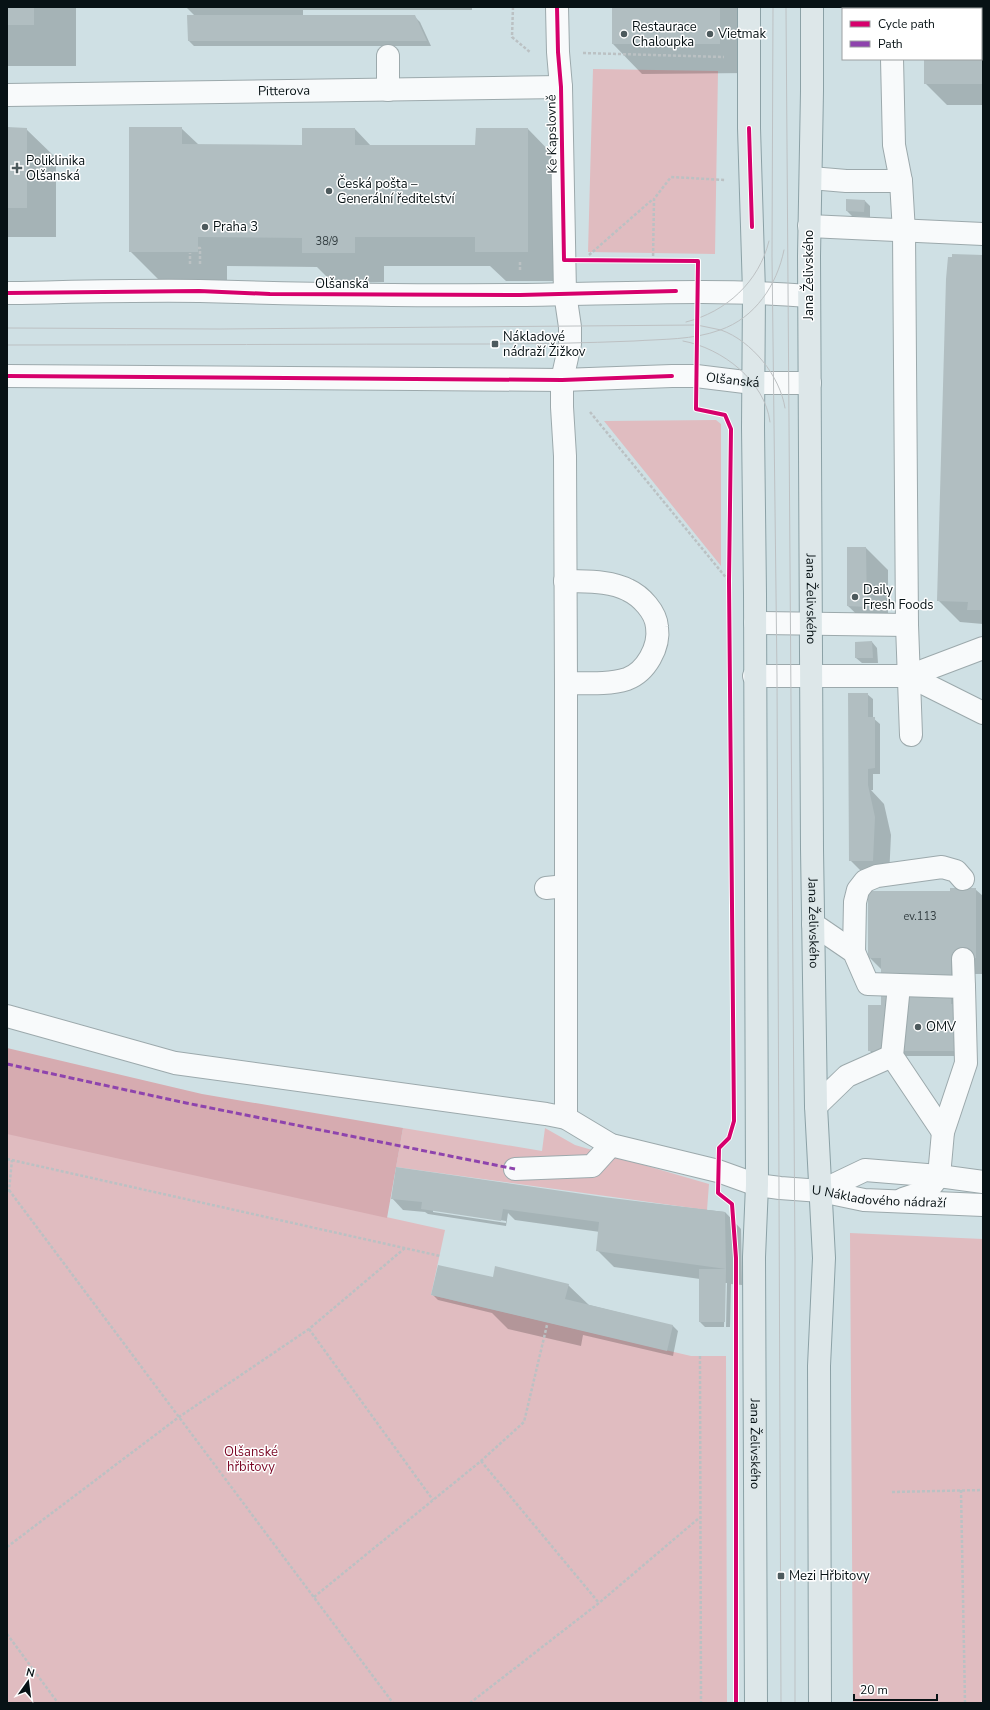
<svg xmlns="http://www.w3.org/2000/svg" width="990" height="1710" font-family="'Nunito Sans',sans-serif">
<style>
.green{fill:#e0bcc0}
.forest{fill:#d6abb0}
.shadow{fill:#0003;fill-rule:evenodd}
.building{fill:#b1bec1}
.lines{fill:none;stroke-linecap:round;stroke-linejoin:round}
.minor-casing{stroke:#9ca9ac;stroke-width:24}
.major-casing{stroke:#8ba1a6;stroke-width:24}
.path{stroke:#bbc1c3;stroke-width:2.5;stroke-dasharray:3 2;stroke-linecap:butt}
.minor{stroke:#f8fafb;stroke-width:22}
.major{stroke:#dde7e9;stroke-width:22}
.tram{stroke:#bdc1c3;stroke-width:1}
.quiet{stroke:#8e44ad;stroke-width:3;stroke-dasharray:6 3;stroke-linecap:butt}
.cycleway-casing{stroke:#fff;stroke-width:6}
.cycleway{stroke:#d6006c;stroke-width:4}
.poi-dot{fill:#4d5a5d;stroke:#fff;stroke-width:1.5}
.labels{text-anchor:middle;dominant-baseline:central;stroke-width:3;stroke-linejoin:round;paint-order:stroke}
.number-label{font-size:11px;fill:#323d40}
.poi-label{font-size:13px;fill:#071215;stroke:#fff;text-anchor:start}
.street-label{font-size:13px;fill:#071215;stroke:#fff}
.park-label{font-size:13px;fill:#7b0725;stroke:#fff}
</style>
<rect width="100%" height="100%" fill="#cfe0e4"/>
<path class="green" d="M 593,69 L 718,71 L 715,254 L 588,252 Z
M 716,420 L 721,424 L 721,566 L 604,421 Z
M 403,1128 L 542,1151 L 545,1128 L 575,1145 L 709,1184 L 707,1210 L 396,1167 Z
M 7,1133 L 445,1230 L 431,1295 L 691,1356 L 726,1356 L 727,1703 L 7,1703 Z
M 850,1233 L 983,1239 L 983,1703 L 853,1703 Z"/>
<path class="forest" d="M 7,1048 L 202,1094 L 403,1128 L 387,1218 L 7,1134 Z"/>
<path class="shadow" d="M 7,7 L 472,7 L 472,10 L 303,10 L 303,16 L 414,16 L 420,22 L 431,46 L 194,46 L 189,41 L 195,16 L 187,8 L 76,8 L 76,66 L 7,66 Z
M 613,7 L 749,7 L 749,73 L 642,74 L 613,44 Z
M 926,7 L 983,7 L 983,105 L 947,105 L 925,83 L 925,59 L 981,59 L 981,9 L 926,9 Z
M 7,128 L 26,129 L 56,158 L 56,237 L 7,237 Z
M 181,128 L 199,145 L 303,146 L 355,129 L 371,146 L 476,146 L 528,129 L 557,159 L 557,281 L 506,281 L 490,266 L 384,266 L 384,282 L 333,283 L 317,267 L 227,266 L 227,282 L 160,281 L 130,251 Z
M 865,201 L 870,206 L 870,217 L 852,216 L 847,211 Z
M 983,256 L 983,624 L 960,622 L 938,600 Z
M 848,548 L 866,548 L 888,570 L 888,628 L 870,627 L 848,606 Z
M 872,642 L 877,648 L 878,663 L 862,663 L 856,658 Z
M 867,694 L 873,699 L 873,718 L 880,724 L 880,774 L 873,774 L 873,790 L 871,790 L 884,804 L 891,835 L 889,877 L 867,877 L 850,860 Z
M 975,889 L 983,896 L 983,974 L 956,974 L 975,1056 L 875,1056 L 869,1050 L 882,1006 L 882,970 L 869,957 L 951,892 Z
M 392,1198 L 603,1198 L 725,1212 L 741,1229 L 742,1285 L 731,1284 L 730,1327 L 705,1327 L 700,1322 L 700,1279 L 614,1267 L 597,1250 L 600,1232 L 515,1220 L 508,1213 L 506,1226 L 428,1214 L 425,1212 L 403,1210 ZM 433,1210 L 506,1221 L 506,1223 L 433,1212 ZM 725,1283 L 727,1283 L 726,1327 L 724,1327 Z
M 494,1278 L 568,1285 L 589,1305 L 673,1326 L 678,1331 L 673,1356 L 583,1335 L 581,1346 L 508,1329 L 492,1313 L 438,1300 L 432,1294 Z"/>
<path class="building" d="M 7,7 L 34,7 L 34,25 L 7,25 Z
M 612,7 L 720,7 L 720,44 L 612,44 Z
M 925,7 L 983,7 L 983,84 L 924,84 L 924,59 L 981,59 L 981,9 L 925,9 Z
M 187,15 L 415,15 L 427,41 L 188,41 Z
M 7,127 L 27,128 L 27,208 L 7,208 Z
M 129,127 L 182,127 L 182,144 L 302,145 L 302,128 L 355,128 L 355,145 L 475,145 L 476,128 L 528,128 L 528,252 L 475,252 L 475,237 L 355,237 L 355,253 L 302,253 L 302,238 L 198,237 L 198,252 L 129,252 Z
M 846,199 L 865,200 L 864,212 L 846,211 Z
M 952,254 L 983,255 L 983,610 L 967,610 L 968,602 L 937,601 L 946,279 L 948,257 L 952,257 Z
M 847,547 L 866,547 L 867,607 L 847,606 Z
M 872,641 L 873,658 L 855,658 L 855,642 Z
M 848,693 L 868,693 L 868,717 L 875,717 L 875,768 L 868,769 L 868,785 L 875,817 L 873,861 L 849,861 Z
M 950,888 L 976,888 L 976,958 L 951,958 L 951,1004 L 970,1004 L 970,1051 L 868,1051 L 868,1005 L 881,1005 L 881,958 L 868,958 L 868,891 L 950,891 Z
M 396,1167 L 603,1197 L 725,1212 L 726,1269 L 725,1322 L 699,1322 L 699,1269 L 726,1269 L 596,1251 L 599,1222 L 503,1209 L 501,1221 L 421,1209 L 422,1202 L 391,1199 Z
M 438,1265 L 493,1277 L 495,1266 L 569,1284 L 565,1299 L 673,1325 L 667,1351 L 431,1295 Z"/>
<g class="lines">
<g class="minor-casing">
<g id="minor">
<path d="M 557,7 L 558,52 L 561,87 L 565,293 L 570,327 L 570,344 L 562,380 L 562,407 L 565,456 L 566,683 L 566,1118"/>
<path d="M 890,7 L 891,9"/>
<path d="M 388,56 L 388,90"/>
<path d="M 892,59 L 894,145 L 901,181 L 904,232 L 907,625 L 911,735"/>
<path id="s1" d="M 7,95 L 561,87"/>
<path d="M 811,178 L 846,181 L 901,181"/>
<path d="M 809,226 L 983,234"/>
<path d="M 7,293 C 71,292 136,290 200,291 C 307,294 413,296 519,295 C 616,294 712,288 809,296"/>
<path id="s2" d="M 7,376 L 562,380 L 672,376 L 696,376 L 753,383 L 810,383"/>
<path d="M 565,581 C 585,582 609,580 628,590 C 641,596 656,612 657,627 C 660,647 646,672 627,679 C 608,685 586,683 566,683"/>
<path d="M 755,623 L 907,625"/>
<path d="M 754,676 L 909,676 L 983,648"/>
<path d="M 909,676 L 983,713"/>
<path d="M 546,888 L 566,886"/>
<path d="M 813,924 L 854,952 L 868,984 L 964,987 L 966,1063 L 943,1132 L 939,1176 L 927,1191 L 903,1199"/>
<path d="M 854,952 L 855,902 L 858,890 L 865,881 L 877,876 L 942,867 L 956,871 L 963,879"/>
<path d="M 963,959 L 964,987"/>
<path d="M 899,986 L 892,1056 L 943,1132"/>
<path id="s3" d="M 7,1016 L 175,1063 L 546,1114 L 566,1118 L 611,1145 L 718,1171 L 757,1185 L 780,1188 L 821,1191 L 864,1200 L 983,1205"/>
<path d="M 816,1106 L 847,1076 L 892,1056"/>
<path d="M 515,1169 L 592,1166 L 611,1145"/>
<path d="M 821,1191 L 865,1170 L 939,1176 L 983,1182"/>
</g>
</g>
<g class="major-casing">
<g id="major">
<path id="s4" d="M 749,7 L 749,128 L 754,292 L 753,427 L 755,594 L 757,1185 L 754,1257 L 756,1703"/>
<path id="s5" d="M 812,7 L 812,91 L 809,256 L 812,849 L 816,1106 L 824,1258 L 819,1366 L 820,1703"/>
</g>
</g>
<path class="path" d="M 513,7 L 512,37 L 531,53
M 583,53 L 724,57
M 198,248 L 200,248 L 200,265
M 589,255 L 653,199
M 653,261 L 654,199 L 671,177 L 725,180
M 190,264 L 190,253
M 520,270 L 520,260
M 590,412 L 728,580
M 7,1159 L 440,1256
M 9,1190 L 393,1703
M 7,1191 L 9,1190 L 12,1160
M 309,1329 L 433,1500
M 700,1356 L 701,1703
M 481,1461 L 599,1603
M 961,1490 L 965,1703
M 892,1492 L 983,1490
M 7,1547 L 179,1417 L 309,1329 L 405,1248
M 314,1597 L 481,1461 L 524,1422 L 547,1325
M 7,1634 L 58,1703
M 470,1703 L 599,1603 L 699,1518"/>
<use href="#minor" class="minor"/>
<use href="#major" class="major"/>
<path class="tram" d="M 773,7 L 772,256 L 777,676 L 781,1703
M 786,7 L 795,1258 L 795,1703
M 686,322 C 726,312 759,282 769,241
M 7,328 L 219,329 L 697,325 C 705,327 713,328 721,330 C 752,341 780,376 785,408
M 683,341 C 722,348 765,381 770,422
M 7,345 C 167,345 326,344 486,344 C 536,344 585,343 634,341 C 663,339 693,340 720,330 C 755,318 777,285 784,250"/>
<path class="quiet" d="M 7,1064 L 186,1103 L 515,1169"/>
<g class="cycleway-casing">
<path id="cycleway" d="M 557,7 L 558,52 L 561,87 L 564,260 L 698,261 L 696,409 L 725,415 L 731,429 L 729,581 L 734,1121 L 729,1138 L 719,1148 L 718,1193 L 732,1204 L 736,1258 L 736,1703
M 749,128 L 752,227
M 7,293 L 199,291 L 270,294 L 520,295 L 676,291
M 7,376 L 562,380 L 672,376"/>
</g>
<use href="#cycleway" class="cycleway"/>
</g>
<g class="poi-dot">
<circle cx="624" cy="34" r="4"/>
<circle cx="710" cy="34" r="4"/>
<path d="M15 162h4v4h4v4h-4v4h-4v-4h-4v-4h4z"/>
<circle cx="329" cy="191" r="4"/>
<circle cx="205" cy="227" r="4"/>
<rect x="491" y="340" width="8" height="8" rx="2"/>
<circle cx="855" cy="597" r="4"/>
<circle cx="918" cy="1027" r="4"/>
<rect x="777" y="1572" width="8" height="8" rx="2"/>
</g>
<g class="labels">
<g class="number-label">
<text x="327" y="241">38/9</text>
<text x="920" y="916">ev.113</text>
</g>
<g class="poi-label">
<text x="632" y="27">Restaurace<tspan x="632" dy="15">Chaloupka</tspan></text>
<text x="718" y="34">Vietmak</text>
<text x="26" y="161">Poliklinika<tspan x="26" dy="15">Olšanská</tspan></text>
<text x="337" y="184">Česká pošta –<tspan x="337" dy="15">Generální ředitelství</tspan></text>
<text x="213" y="227">Praha 3</text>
<text x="503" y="337">Nákladové<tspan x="503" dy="15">nádraží Žižkov</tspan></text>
<text x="863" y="590">Daily<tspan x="863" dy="15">Fresh Foods</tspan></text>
<text x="926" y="1027">OMV</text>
<text x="789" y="1576">Mezi Hřbitovy</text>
</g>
<g class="street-label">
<text stroke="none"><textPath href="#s1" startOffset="277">Pitterova</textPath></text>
<text transform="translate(552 134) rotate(-91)">Ke Kapslovně</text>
<text transform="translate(809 275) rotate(-90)">Jana Želivského</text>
<text x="342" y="284">Olšanská</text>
<text stroke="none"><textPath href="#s2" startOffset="726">Olšanská</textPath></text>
<text stroke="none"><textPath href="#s5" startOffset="592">Jana Želivského</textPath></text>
<text stroke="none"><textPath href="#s5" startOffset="916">Jana Želivského</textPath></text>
<text stroke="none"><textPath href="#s3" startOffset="896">U Nákladového nádraží</textPath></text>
<text stroke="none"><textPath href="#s4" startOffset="1437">Jana Želivského</textPath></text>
</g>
<g class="park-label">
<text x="251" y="1452">Olšanské<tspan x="251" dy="15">hřbitovy</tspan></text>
</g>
</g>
<rect width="990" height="1710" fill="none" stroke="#071215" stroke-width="16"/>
<rect x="842" y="8" width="140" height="52" fill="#ffffff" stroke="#9ca0a1"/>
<rect x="850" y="21" width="20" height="6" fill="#d6006c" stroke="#9ca0a1"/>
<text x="878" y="28" font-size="12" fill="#071215">Cycle path</text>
<rect x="850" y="41" width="20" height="6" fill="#8e44ad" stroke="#9ca0a1"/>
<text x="878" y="48" font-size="12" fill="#071215">Path</text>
<g transform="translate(28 1682) rotate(14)" stroke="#ffffff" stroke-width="3" paint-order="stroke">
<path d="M0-3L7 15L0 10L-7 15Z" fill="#071215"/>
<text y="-6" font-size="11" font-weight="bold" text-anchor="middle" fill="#071215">N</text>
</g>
<path d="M854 1694v6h83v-6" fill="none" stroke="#071215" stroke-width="2"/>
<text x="860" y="1694" font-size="12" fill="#071215" stroke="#ffffff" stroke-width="3" paint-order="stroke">20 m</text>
</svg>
